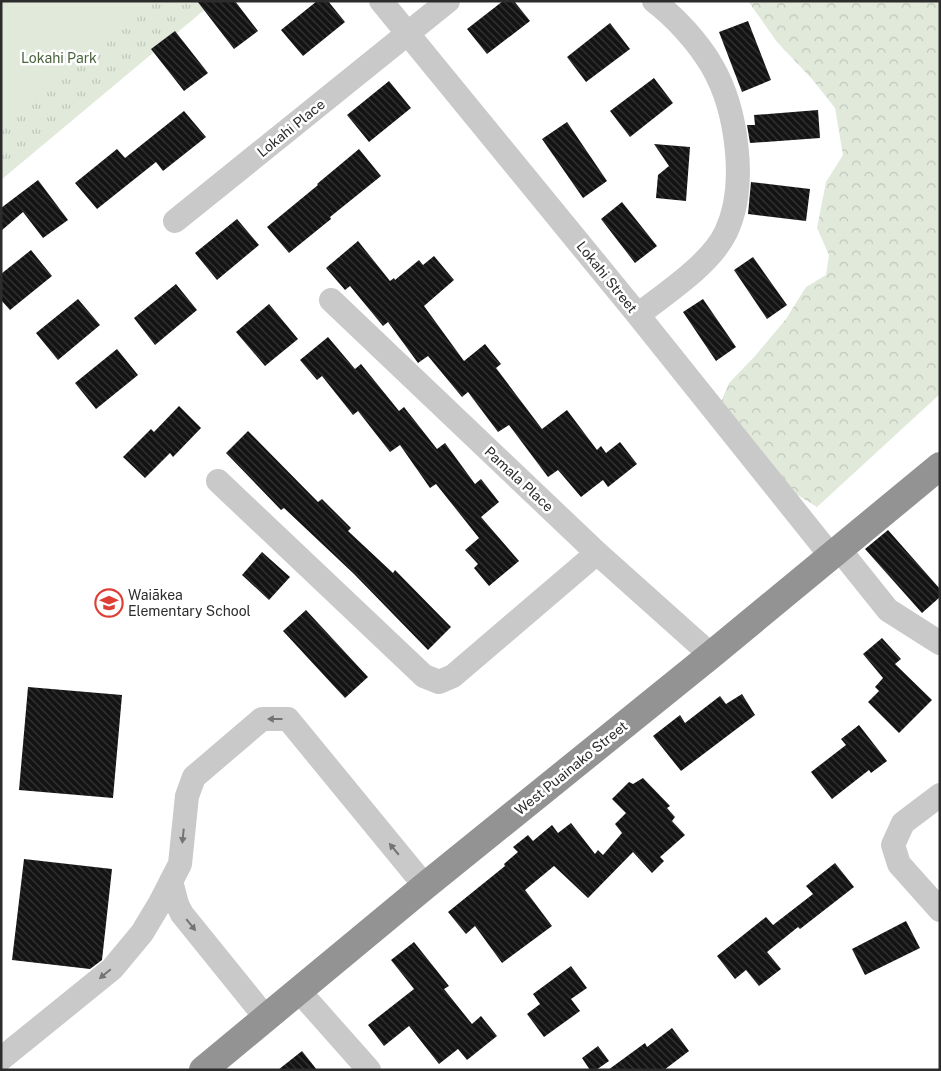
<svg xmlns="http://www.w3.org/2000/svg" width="941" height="1071" font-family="'Public Sans',sans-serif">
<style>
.grass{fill:url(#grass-tufts)}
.forest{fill:url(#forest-crowns)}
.pitch{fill:#e0e9da}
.building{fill:url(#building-back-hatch)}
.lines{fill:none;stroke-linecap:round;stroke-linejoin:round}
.minor{stroke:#c9c9c9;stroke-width:24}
.highway{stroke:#939393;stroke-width:28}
.oneway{fill:#737373}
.labels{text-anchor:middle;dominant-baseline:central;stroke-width:5;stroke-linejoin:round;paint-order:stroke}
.park-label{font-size:14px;fill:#4a653c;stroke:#fff}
.street-label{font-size:14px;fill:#2c2c2c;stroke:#fff}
.poi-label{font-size:14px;fill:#2c2c2c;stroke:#fff;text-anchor:start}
</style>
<defs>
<pattern id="grass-tufts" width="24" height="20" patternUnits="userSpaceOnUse" patternTransform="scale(1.25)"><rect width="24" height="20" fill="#e0e9da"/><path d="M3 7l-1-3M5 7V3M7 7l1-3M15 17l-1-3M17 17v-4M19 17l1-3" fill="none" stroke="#c0c8bb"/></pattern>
<pattern id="forest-crowns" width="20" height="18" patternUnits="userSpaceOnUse" patternTransform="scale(1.25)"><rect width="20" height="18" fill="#e0e9da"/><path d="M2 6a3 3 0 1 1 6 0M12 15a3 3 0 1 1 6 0" fill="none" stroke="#c0c8bb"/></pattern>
<pattern id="building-back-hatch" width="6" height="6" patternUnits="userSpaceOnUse" patternTransform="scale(1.25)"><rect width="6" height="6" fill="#131313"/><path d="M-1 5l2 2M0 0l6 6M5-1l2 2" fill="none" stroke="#363636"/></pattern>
</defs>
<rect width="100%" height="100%" fill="#fff"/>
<path class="grass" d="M 1,1 L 215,1 L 1,180 Z"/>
<path class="forest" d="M 748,1 L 940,1 L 940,394 L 817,507 L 796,494 L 719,407 L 729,383 L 755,356 L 786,319 L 806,287 L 826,275 L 829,255 L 817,228 L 826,182 L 843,155 L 835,108 L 812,79 L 777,42 Z"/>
<path class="pitch" d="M 1,1 L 142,1 L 145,5 L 3,120 L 1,117 Z"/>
<path class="building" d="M 197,1 L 235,1 L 258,31 L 234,49 Z
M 317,1 L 328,1 L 345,22 L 303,56 L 281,30 Z
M 503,1 L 514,1 L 530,21 L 487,54 L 467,29 Z
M 748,21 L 771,80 L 742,92 L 719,32 Z
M 610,23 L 630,49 L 586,82 L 567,57 Z
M 175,31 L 208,73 L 184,91 L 151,49 Z
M 654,78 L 673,103 L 630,137 L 610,111 Z
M 389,81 L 411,108 L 369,142 L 347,115 Z
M 818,110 L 820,138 L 750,143 L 747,125 L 755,125 L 754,115 Z
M 184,111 L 206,137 L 163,171 L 156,162 L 97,209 L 75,183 L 117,149 L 125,158 Z
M 567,122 L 607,181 L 583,198 L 542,139 Z
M 654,144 L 690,147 L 686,201 L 656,198 L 658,175 L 669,166 Z
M 359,149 L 381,176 L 330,217 L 331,219 L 289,253 L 267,227 L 318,185 L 317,184 Z
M 38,180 L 68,220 L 43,238 L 23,212 L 1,231 L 1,208 Z
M 751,182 L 810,189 L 806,221 L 748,214 Z
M 622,202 L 657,246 L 635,263 L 601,219 Z
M 237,219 L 259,245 L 217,280 L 195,253 Z
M 358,241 L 390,281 L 394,278 L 395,280 L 419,260 L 423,265 L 434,256 L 454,280 L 424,306 L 464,361 L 485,344 L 501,364 L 496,368 L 542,429 L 567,410 L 597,450 L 601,446 L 606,453 L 620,442 L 637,464 L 608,487 L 603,480 L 581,497 L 558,470 L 548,477 L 509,425 L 498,432 L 468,392 L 462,397 L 428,356 L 418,363 L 388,322 L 383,326 L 350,286 L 345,290 L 326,268 Z
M 31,250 L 52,276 L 10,310 L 1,300 L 1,274 Z
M 753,257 L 787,305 L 767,319 L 734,270 Z
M 176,284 L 197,310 L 155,345 L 134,318 Z
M 78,299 L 100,325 L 58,360 L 36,333 Z
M 703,299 L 736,347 L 716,361 L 683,312 Z
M 269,304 L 298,339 L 265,366 L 236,332 Z
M 328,337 L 355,369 L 361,364 L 399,411 L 404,407 L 437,449 L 445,443 L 475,484 L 481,479 L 499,502 L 481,517 L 519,561 L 489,586 L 474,568 L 478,564 L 465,550 L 479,538 L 436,484 L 430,488 L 400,445 L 390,452 L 358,411 L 353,415 L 322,376 L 317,380 L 300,360 Z
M 117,349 L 138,375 L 96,409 L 75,383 Z
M 179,406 L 201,428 L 173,457 L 170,453 L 145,478 L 123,457 L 151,429 L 154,432 Z
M 248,431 L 318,502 L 322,499 L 351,528 L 348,531 L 393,573 L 395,570 L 451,627 L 428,650 L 354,574 L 284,508 L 281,510 L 226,453 Z
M 888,530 L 940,589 L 940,597 L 922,613 L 865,549 Z
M 262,552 L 290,577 L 269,600 L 242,575 Z
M 306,610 L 368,677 L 345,698 L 283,631 Z
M 882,638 L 901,659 L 895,664 L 932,700 L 899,733 L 868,702 L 879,691 L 875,687 L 883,678 L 863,654 Z
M 28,687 L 122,695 L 113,798 L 19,790 Z
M 742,694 L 755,715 L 681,771 L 653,736 L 680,715 L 685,723 L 720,696 L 726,704 Z
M 859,725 L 887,761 L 871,773 L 869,770 L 832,799 L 811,772 L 846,745 L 841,739 Z
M 643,778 L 670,806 L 667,808 L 675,817 L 672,821 L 685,835 L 660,857 L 664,861 L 652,873 L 633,852 L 588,898 L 554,866 L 525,890 L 552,926 L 502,963 L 475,926 L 466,934 L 448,912 L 505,866 L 504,864 L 518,852 L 513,847 L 528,835 L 533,841 L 552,825 L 558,833 L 571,823 L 595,854 L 598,850 L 603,855 L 622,833 L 615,824 L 626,813 L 612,799 L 629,782 L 633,784 Z
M 24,859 L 112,869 L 102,960 L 90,969 L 12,960 Z
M 835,863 L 854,887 L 800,929 L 798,927 L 767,952 L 781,969 L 759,986 L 746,970 L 735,979 L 717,956 L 766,917 L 773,925 L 813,894 L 806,886 Z
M 906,921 L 920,948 L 865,975 L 852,949 Z
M 414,942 L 449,986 L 444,989 L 472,1024 L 481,1016 L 497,1036 L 467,1060 L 458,1049 L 439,1064 L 409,1026 L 384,1046 L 368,1025 L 414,989 L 391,960 Z
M 571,966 L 587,988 L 571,999 L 580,1011 L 544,1037 L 527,1014 L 540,1004 L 533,994 Z
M 672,1028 L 689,1051 L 664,1070 L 608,1070 L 645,1043 L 647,1047 Z
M 598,1046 L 609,1061 L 596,1070 L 590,1070 L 582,1058 Z
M 302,1051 L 317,1070 L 278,1070 Z"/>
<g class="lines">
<path class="minor" d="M 381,1 L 638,315 L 831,556
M 175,221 L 448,1
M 331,300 L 597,553 L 711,655
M 638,315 C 666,293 711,264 726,232 C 748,186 737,109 712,66 C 698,42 676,18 654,1
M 218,481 L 424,676 L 439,682 L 453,676 L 597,553
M 839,549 L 888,610 L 940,643
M 940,795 L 903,823 L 893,845 L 899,864 L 940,910
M 171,881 L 177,904 L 182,914 L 266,1018
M 299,991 L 369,1070
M 1,1059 L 112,969 L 142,933 L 160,903 L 180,864 L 187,796 L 194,777 L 262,719 L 288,719 L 425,886"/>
<path class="highway" d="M 203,1070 L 425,886 L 711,655 L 940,466"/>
</g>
<defs><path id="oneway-solid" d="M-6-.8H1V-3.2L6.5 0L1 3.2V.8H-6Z" transform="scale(1.25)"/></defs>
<g class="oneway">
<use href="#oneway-solid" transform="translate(275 719) rotate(180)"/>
<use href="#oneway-solid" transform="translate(183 836) rotate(96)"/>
<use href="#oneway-solid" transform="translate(394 849) rotate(-130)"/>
<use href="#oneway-solid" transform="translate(191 925) rotate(51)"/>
<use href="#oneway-solid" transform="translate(105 974) rotate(140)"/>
</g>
<defs>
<g id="school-ring" transform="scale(1.4375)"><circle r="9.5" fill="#fff" stroke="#dd3f35" stroke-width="1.5"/><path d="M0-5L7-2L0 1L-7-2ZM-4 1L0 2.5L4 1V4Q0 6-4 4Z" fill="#dd3f35"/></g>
</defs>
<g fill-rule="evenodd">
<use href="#school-ring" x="109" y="603"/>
</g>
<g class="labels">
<g class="park-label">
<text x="59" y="58">Lokahi Park</text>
</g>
<g class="street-label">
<text transform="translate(291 128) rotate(-39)">Lokahi Place</text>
<text transform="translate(607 277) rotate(51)">Lokahi Street</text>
<text transform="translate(519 479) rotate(43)">Pamala Place</text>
<text transform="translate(571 768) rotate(-39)">West Puainako Street</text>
</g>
<g class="poi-label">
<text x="128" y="595">Waiākea<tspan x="128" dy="16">Elementary School</tspan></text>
</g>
</g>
<rect width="941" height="1071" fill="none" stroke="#2c2c2c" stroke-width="5"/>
</svg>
